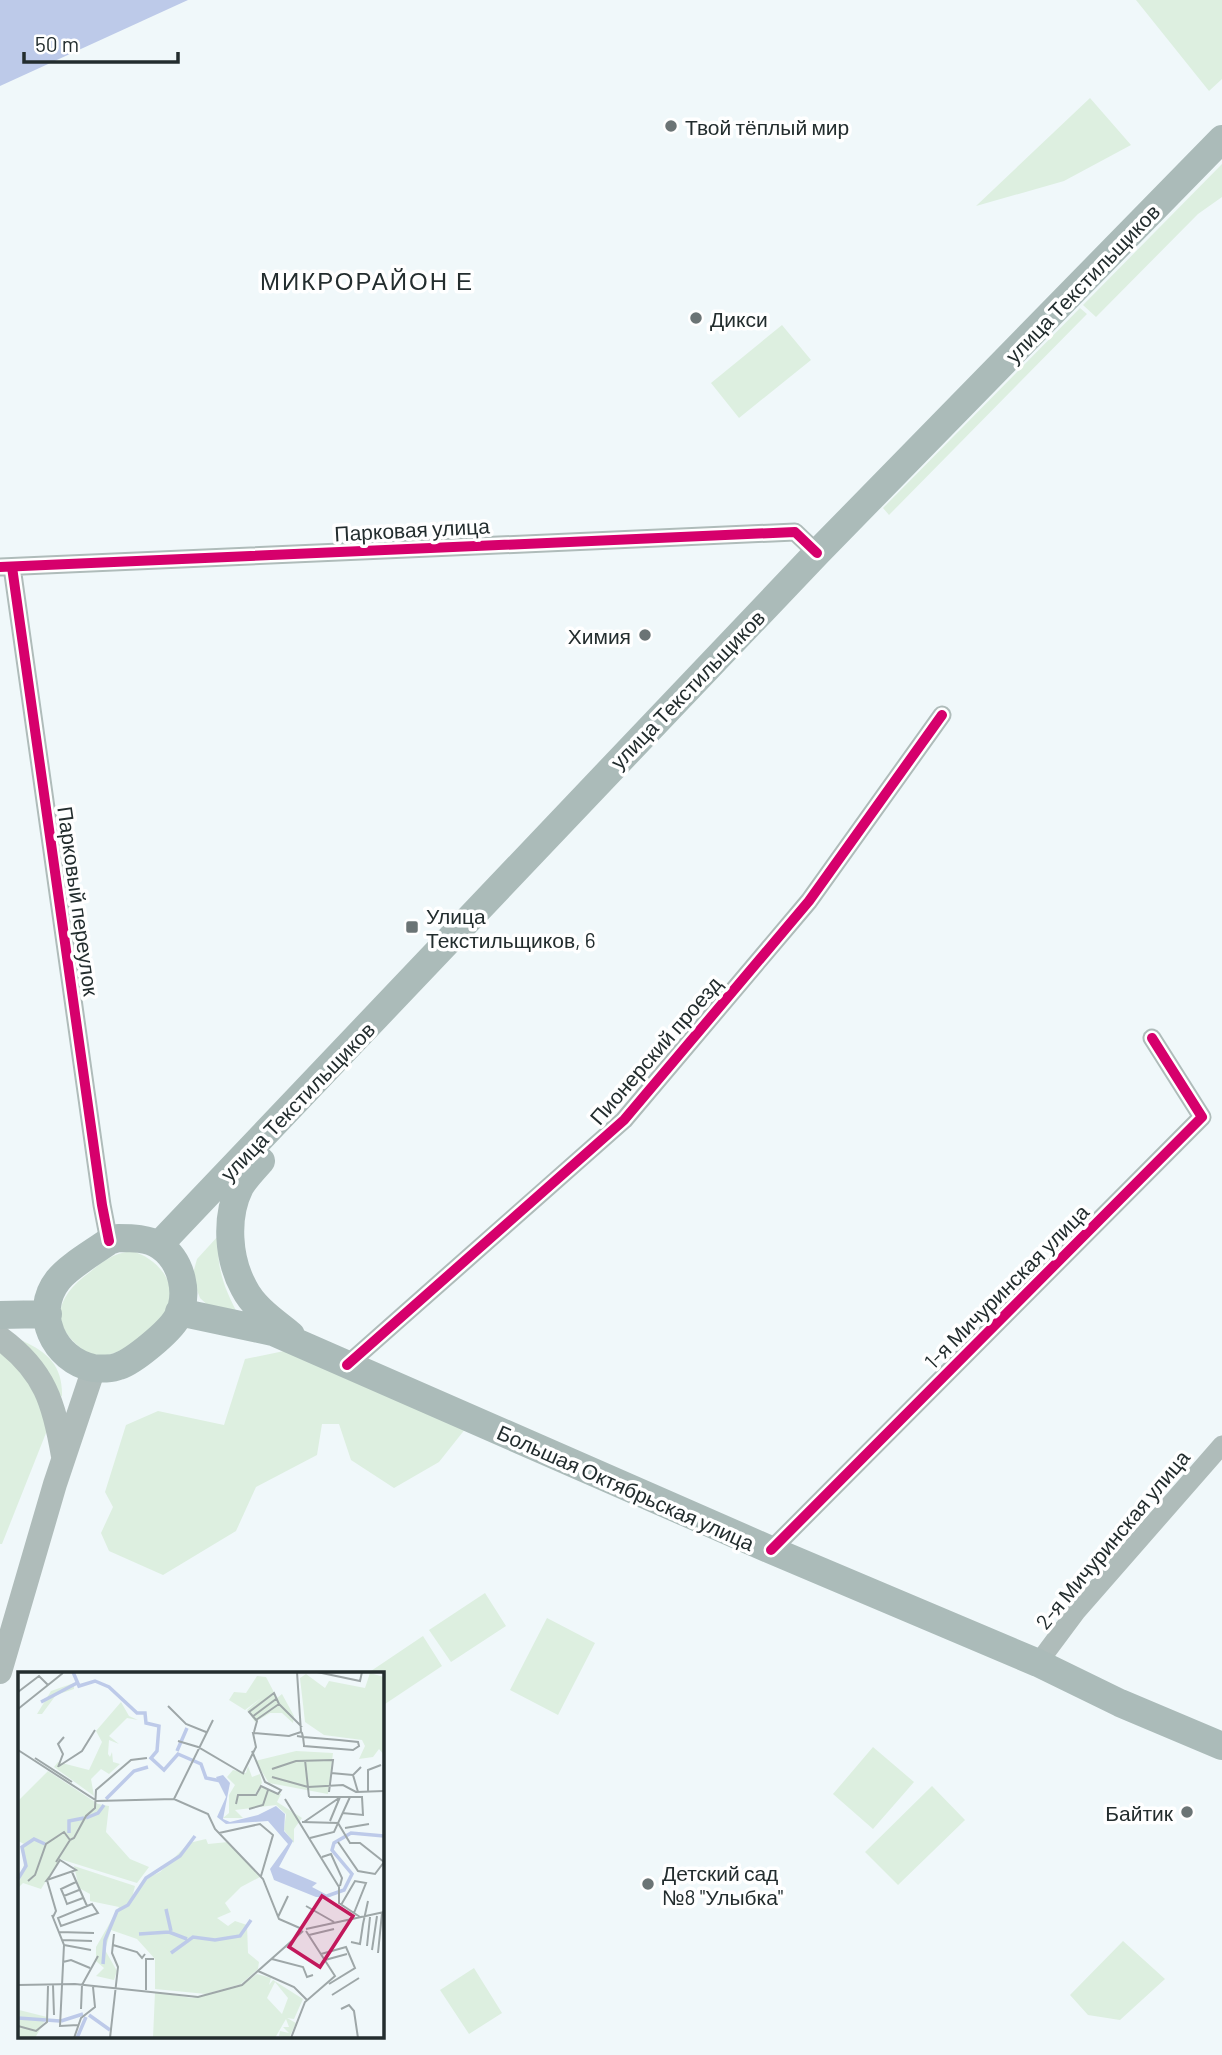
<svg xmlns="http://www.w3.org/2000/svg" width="1222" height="2055" font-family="Barlow,sans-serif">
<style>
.green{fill:#ddefe0}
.water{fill:#bdcae9}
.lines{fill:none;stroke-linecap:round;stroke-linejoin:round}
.minor{stroke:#afbcba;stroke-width:19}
.tertiary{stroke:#afbcba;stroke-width:24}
.secondary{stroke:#abbbb9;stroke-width:28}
.cycleway-casing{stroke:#fff;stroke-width:15}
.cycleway{stroke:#d6006c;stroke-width:10}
.poi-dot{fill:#6b7475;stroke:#fff;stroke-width:2.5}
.labels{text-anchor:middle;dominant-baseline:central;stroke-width:7;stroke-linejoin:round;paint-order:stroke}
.poi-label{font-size:21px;fill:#232d2e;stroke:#fff;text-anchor:start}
.street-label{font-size:21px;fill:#232d2e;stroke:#fff}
.quarter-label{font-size:24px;letter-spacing:2px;fill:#232d2e;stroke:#fff}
.inset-river{fill:none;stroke:#bdcae9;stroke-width:3.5}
.inset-road{fill:none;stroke:#9ea7a8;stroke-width:2}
.view{fill:#c2185b;fill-opacity:0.15;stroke:#c2185b;stroke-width:3.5}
.inset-edge{fill:none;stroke:#232d2e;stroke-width:3.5}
</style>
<rect width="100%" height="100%" fill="#f0f8fa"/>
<path class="green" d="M 1136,0 L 1222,0 L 1222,79 L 1209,91 Z
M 1090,98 L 1131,145 L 1064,181 L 976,206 Z
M 1222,164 L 1222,197 L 1198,214 L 1096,317 L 1083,305 Z
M 1080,308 L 1087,314 L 889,515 L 883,508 Z
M 782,325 L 811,360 L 739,418 L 711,383 Z
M 219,1235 C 215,1267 225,1290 240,1318 L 217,1314 L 200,1298 L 192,1277 L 197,1259 Z
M 132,1251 C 160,1259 182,1288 165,1316 C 161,1322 154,1326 149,1331 C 131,1345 104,1367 82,1349 C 47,1322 58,1295 90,1272 C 105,1260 112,1254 132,1251 Z
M 23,1341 C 49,1353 63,1367 62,1397 L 18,1344 Z
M 0,1350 L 29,1376 L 48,1428 L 2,1544 L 0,1544 Z
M 289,1350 L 466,1428 L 439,1462 L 394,1488 L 351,1460 L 339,1424 L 322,1424 L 317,1455 L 256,1487 L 236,1531 L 163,1575 L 109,1551 L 101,1533 L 113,1507 L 105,1492 L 126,1425 L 158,1411 L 224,1425 L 245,1359 Z
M 485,1593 L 506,1626 L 451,1662 L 429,1630 Z
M 547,1618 L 595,1643 L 558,1715 L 510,1690 Z
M 423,1636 L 442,1666 L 382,1706 L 382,1674 L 368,1673 Z
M 873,1747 L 914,1782 L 873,1829 L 833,1794 Z
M 932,1786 L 965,1820 L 898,1885 L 865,1852 Z
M 1123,1941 L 1165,1979 L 1120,2020 L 1088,2015 L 1070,1995 Z
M 474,1968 L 502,2013 L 469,2034 L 440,1990 Z"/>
<path class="water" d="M 0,0 L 188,0 L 0,86 Z"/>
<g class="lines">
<path class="minor" d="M 0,567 L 795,532 L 817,553
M 12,567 L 102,1205 L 109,1241
M 347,1365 L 624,1120 L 809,901 L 942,715
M 771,1550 L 1202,1117 L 1152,1038
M 1038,1663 L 1076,1612 L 1222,1445"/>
<path class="tertiary" d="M 0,1338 C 45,1371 54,1403 63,1456
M 0,1672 L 55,1484 L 94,1368"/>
<path class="secondary" d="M 261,1161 C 254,1169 245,1178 240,1187 C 225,1217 228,1259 244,1288 C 254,1308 274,1321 291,1335
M 118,1238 C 132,1238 148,1238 160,1246 C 182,1261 190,1295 177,1318 C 169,1332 134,1361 119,1366 C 112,1369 100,1369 93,1368 C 54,1360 32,1313 58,1280 C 69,1266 94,1252 109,1241 Z
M 159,1245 L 817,553 L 1222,139
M 179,1312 L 273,1332 L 771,1550 L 1038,1663 L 1120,1703 L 1222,1746
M 0,1315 L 48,1314"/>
<g class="cycleway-casing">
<path id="cycleway" d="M 0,567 L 795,532 L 817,553
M 12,567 L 102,1205 L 109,1241
M 347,1365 L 624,1120 L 809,901 L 942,715
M 771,1550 L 1202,1117 L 1152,1038"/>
</g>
<use href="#cycleway" class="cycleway"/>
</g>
<g class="poi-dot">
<circle cx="671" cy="126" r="7"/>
<circle cx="696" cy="318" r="7"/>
<circle cx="645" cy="635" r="7"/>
<rect x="405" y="920" width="14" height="14" rx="3.5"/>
<circle cx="1187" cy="1812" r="7"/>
<circle cx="648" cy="1884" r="7"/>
</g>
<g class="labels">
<g class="poi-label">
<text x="685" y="126">Твой тёплый мир</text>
<text x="710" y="318">Дикси</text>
<text x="631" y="635" text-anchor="end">Химия</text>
<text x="426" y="915">Улица<tspan x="426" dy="24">Текстильщиков, 6</tspan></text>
<text x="1173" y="1812" text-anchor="end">Байтик</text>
<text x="662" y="1872">Детский сад<tspan x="662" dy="24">№8 "Улыбка"</tspan></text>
</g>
<g class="street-label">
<text transform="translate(1082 283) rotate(-46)">улица Текстильщиков</text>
<text transform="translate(412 529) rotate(-3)">Парковая улица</text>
<text transform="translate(687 689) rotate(-46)">улица Текстильщиков</text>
<text transform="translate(79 901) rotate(82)">Парковый переулок</text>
<text transform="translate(655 1050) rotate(-49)">Пионерский проезд</text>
<text transform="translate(297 1101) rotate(-46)">улица Текстильщиков</text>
<text transform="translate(1006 1286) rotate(-45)">1-я Мичуринская улица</text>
<text transform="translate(626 1487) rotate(24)">Большая Октябрьская улица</text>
<text transform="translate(1112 1539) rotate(-50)">2-я Мичуринская улица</text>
</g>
<g class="quarter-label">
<text x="367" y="280">МИКРОРАЙОН Е</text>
</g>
</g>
<g transform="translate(18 1672)">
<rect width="366" height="366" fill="#f0f8fa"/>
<path d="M 352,1 L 366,5 L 366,83 L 361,77 L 355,85 L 341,87 L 347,74 L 344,68 L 306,63 L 287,50 L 282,6 L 288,2 L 307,16 L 311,9 L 347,16 ZM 239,4 L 248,5 L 259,26 L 264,22 L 276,44 L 275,51 L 264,41 L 252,41 L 237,50 L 229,38 L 243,26 L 227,38 L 211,28 L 216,20 L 228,21 ZM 56,11 L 56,17 L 38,23 L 24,42 L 19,42 L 33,19 ZM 103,30 L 111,44 L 120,48 L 109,46 L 91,64 L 101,72 L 91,68 L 90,82 L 92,85 L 94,80 L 95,90 L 102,92 L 91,102 L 83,97 L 73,107 L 76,124 L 36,95 L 40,90 L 71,98 L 84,70 L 78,59 ZM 278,79 L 315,81 L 310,122 L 251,111 L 237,89 ZM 230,94 L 234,105 L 242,102 L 244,111 L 237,122 L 215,123 L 239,123 L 243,115 L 263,122 L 259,130 L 284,146 L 276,157 L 276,171 L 266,158 L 268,142 L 258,133 L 217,138 L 225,146 L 205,146 L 211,141 L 211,123 L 217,113 L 209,105 L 215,98 L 228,101 ZM 30,99 L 80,132 L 91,134 L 88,160 L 112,187 L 131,195 L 119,211 L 42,187 L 23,217 L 5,211 L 0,216 L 7,188 L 3,179 L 6,172 L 0,169 L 0,129 ZM 188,167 L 190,172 L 210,170 L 242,205 L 223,215 L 207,231 L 213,240 L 199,246 L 210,254 L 217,249 L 229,253 L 230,281 L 241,290 L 240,297 L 223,312 L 188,322 L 137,317 L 137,287 L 119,267 L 93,258 L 87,278 L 99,299 L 96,308 L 78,304 L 86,296 L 78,289 L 78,275 L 101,235 L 72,229 L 72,222 L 61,216 L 56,194 L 117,214 L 114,226 L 125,208 L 142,200 L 171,171 ZM 239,302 L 253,306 L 251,313 L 255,308 L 285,327 L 276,347 L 269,346 L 278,351 L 271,366 L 261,364 L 262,359 L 271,361 L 265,355 L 271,355 L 268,347 L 257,366 L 135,366 L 137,320 L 174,326 L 223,314 ZM 257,310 L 270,326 L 264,342 L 249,326 ZM 1,338 L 29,345 L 17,366 L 0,366 Z" fill="#ddefe0" fill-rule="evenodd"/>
<path d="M 205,103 L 212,111 L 205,147 L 212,150 L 240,143 L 258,134 L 267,142 L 266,159 L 275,169 L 261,195 L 299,211 L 294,215 L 313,225 L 298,225 L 256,208 L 252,197 L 270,172 L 250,149 L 208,152 L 199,145 L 208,125 L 198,105 Z" fill="#bdcae9"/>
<path class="inset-river" d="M 55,0 L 61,14 L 77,9 L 91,15 L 119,41 L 127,41 L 128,51 L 141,54 L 139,79 L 133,86 L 146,98 L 160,82 L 183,92 L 188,106 L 203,109M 23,30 L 59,11M 159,79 L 169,56M 88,127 L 116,99 L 130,95M 68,146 L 80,141 L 86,133M 51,161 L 51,149 L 66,146M 0,207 L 8,194 L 4,175 L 16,167 L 27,172M 309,224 L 326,218 L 334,202 L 314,178 L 316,171 L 333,161 L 366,164M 148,237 L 153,259M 121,262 L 151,260 L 169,267M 153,281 L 175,265 L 197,268 L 222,264 L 233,248M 85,292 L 87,268 L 99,239 L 110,233 L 128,206 L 162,184 L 177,164M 71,343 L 92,358M 0,346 L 42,349M 43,349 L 65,342M 59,366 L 68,345"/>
<path class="inset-road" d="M 299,0 L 342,9 L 344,0M 0,20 L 21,4 L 30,13M 261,32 L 284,55M 150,34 L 168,52 L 188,60M 0,37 L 45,1M 234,45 L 258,27M 236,60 L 239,49 L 231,40 L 256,21 L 261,32 L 238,48M 279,64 L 285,65 L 321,68 L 340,70 L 341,74 L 335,78 L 286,74 L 286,73 L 285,65 L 284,61 L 283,60M 160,69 L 180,75 L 226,102M 0,78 L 79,129 L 156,127 L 190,142 L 197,157 L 245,207 L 261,247 L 284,257M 17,86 L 54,110M 287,88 L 291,125M 41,94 L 64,79 L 77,58M 40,95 L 45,82 L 40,72 L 46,65M 254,97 L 278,89 L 315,88 L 311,120M 225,101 L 238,75 L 235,61 L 271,64 L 283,60 L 279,0M 313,101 L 335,103M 254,105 L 290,115 L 325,113 L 338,120 L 366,119M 340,120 L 335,103 L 343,95M 350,120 L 350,98 L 363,93M 291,125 L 344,125 L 345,143 L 324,141M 156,127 L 195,48M 267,127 L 321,215 L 321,231 L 342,245M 218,132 L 220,123 L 238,123 L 243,114 L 260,122 L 263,118 L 247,110 L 234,79M 231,137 L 245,133 L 250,118M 312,149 L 322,125M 284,150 L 320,151 L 332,171 L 342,171 L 366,190M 286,150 L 321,126M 327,156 L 351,152M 201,161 L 242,152 L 255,163 L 243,204M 292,166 L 316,160 L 332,125M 320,170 L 340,199 L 357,202 L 366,190M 304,185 L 313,182 L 324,206 L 322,214M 42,188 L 58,198 L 29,208 L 32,204 ZM 38,190 L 52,168M 54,200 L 69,234M 29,208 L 38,239 L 35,245M 10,209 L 17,203 L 28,172 L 46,160 L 52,168 L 56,166 L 68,144 L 77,136 L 78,118 L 113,88 L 129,86M 58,210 L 43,217 L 46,224 L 61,218M 46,224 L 49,232 L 65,226M 74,232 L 80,241 L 43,254 L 40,246 ZM 323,233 L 337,209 L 348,211 L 336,241M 288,234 L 316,250M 34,243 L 46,273 L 42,354 L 60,353M 260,245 L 270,224M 345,252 L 350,229M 288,257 L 366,240M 41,260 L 76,261M 291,263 L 316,257M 44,268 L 74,269M 333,270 L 342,272 L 345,252M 46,273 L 73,278M 95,273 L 119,280 L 124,286 L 127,282M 349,274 L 352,245M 354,278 L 359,244M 360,281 L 364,241M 303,282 L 328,275 L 337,296 L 311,312M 254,287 L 285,295 L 289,305 L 295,303M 307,288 L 329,282M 45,290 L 53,288 L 72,296M 240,299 L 276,315 L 289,328M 0,313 L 57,312 L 180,325 L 224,313 L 285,259M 35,313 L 36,343M 128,318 L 128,287 L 136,287M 314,323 L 341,306M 63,337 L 64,313 L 80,284M 323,337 L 331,333 L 336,339 L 340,366M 0,354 L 18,359 L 29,350 L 30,314M 56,366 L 63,346 L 77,335 L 75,315M 92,366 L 100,295 L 94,281 L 96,262M 273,366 L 287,330 L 317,304 L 288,259"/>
<path class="view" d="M 304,224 L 335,244 L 302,295 L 271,275 Z"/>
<rect width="366" height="366" class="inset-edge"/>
</g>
<path d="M24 52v10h154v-10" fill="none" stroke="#232d2e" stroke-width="3.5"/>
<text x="35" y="52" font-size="21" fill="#232d2e" stroke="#ffffff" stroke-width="5" paint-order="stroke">50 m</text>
</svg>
